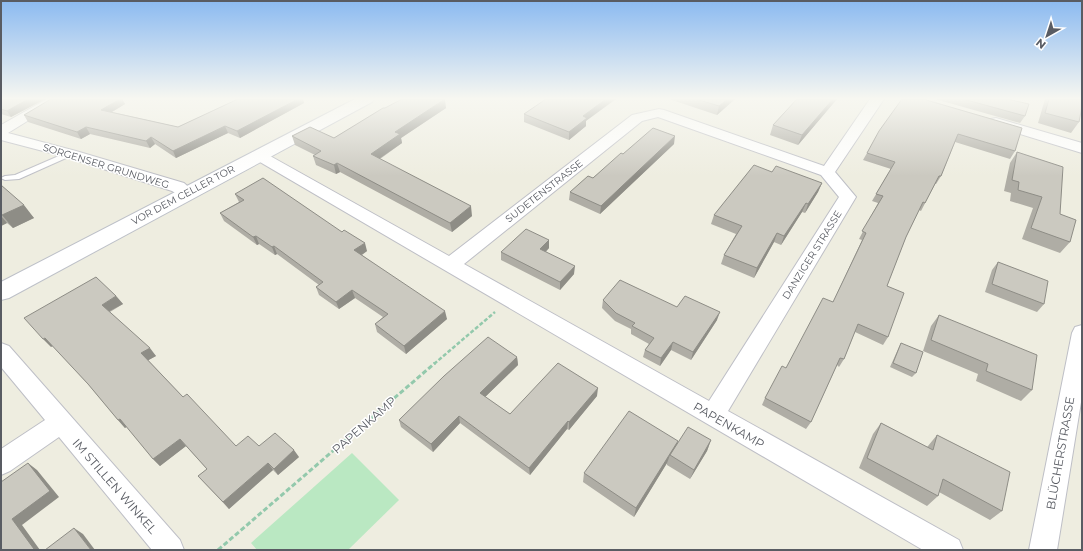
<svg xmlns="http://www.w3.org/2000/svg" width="1083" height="551" font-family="Montserrat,sans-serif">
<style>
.green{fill:#bae8c2}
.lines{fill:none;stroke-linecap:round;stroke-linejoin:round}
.lane-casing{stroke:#bebfc6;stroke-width:2}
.street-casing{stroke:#bebfc6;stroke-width:2}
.secondary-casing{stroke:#bdc0c8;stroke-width:2}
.path-far1{stroke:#93c9ac;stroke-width:2.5;stroke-dasharray:4 2;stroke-linecap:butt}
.path{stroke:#93c9ac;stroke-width:3;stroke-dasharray:5 2.5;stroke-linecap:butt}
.lane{fill:#fff;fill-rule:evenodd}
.street{fill:#fff;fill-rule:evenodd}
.secondary{fill:#fff;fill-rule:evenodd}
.wall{fill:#afada5}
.shaded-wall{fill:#8e8d86}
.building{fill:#cbc9c0;stroke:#8e8d86}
.labels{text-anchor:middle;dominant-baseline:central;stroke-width:3;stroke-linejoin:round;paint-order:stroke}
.street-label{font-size:10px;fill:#595c63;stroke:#fff}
.near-street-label{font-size:12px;fill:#595c63;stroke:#fff}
</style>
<rect width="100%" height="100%" fill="#eeede0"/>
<path class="green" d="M 352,453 L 399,500 L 348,550 L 257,550 L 251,543 Z"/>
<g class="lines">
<g class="lane-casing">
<path id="lane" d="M 68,152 L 74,152 L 75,154 L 19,179 L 5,180 L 1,178 L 5,176 L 15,175 Z"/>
</g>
<g class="street-casing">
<path id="street" d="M 47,99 L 63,99 L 8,133 L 76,151 L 184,183 L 195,193 L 193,197 C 184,199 179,195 172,191 L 66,157 L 1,140 L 1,125 Z
M 870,99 L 884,99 L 835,172 L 856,197 L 728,411 L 959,540 L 963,550 L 923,550 L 253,158 L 250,155 L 253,152 L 263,152 L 449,256 L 632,115 L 659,109 L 664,110 L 824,166 ZM 658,117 L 821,175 L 839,197 L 709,401 L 464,264 L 642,121 Z
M 996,118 L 1082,143 L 1082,153 L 991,125 L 989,122 L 991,119 Z
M 1082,325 L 1082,396 L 1057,550 L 1029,550 L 1072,333 L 1075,327 Z
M 1,343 L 9,346 L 180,540 L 184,550 L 152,550 L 59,437 L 10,471 L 1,475 L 1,449 L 45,420 L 1,367 Z"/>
</g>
<g class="secondary-casing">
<path id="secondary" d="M 355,99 L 374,99 L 372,102 L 9,298 L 1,300 L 1,282 Z"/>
</g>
<path class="path-far1" d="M 434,364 L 495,312"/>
<path class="path" d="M 218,550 L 435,363"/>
<use href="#lane" class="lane"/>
<use href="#street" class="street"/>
<use href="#secondary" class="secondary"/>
</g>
<path class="wall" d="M 1,99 L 45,99 L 11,117 L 1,114 Z
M 51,99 L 122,99 L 125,104 L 112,112 L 178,127 L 238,99 L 303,99 L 304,103 L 240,138 L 228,133 L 176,158 L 155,144 L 150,148 L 90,134 L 81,139 L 28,122 L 24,115 Z
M 669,99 L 735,99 L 717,115 Z
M 837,99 L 798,145 L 770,135 L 773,125 Z
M 902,99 L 1015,151 L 1010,159 L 955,142 L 941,176 L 936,184 L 935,184 L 921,211 L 919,210 L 906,237 L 887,286 L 888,337 L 883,345 L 855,332 L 844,359 L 839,367 L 837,365 L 811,422 L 806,429 L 762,405 L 765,398 L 833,302 L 862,240 L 859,239 L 878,203 L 872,201 L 891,169 L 863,160 L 867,153 Z
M 935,99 L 1007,99 L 1025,116 L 1020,123 Z
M 1045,99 L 1082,99 L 1079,122 L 1071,133 L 1038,123 Z
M 385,108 L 446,108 L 401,138 L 402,143 L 380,159 L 472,216 L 452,232 L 340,172 L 336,174 L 316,165 L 313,156 L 315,155 L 295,145 L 292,136 L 334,138 Z
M 524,114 L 586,121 L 586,126 L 569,140 L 524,122 Z
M 674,144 L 600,214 L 569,200 L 570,192 L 593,178 L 623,154 Z
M 1017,152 L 1060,214 L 1070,242 L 1060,253 L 1022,239 L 1033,208 L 1010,201 L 1011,193 L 1004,191 L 1010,163 Z
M 822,183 L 818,192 L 805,213 L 802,212 L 781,245 L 774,242 L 754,278 L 721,264 L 724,255 L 736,234 L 711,224 L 714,215 Z
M 1,185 L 34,218 L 13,228 L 7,223 L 1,226 Z
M 235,194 L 367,251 L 362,255 L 447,319 L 406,354 L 377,332 L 375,324 L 383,317 L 355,298 L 339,309 L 319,295 L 316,287 L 319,285 L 277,254 L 275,255 L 259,244 L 257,245 L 224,221 L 220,213 L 239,202 Z
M 549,240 L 549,248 L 546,252 L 574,274 L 560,290 L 501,260 L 501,252 Z
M 998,262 L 1044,304 L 1037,312 L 985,292 L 992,270 Z
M 116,296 L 123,304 L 110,312 L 156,356 L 148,360 L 183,397 L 236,446 L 259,446 L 299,457 L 278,475 L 273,470 L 229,509 L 198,476 L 207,469 L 186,446 L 160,466 L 153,459 L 127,427 L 125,428 L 118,420 L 88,384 L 53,346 L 51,347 Z
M 603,300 L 677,307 L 717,320 L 691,360 L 671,350 L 660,366 L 643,357 L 645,350 L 649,344 L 631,334 L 631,329 L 615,321 L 602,308 Z
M 939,315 L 1032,390 L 1021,401 L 976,381 L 978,374 L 923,351 L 931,326 Z
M 901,343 L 916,373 L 912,377 L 890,367 L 899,347 Z
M 517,357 L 518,365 L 485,397 L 510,414 L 597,396 L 569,430 L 567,429 L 530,475 L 460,423 L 433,452 L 401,427 L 399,420 Z
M 881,423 L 927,447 L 928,446 L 937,435 L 1002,511 L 990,520 L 939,492 L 938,496 L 927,506 L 859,468 L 873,434 Z
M 711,440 L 707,451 L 690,479 L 667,465 L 667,463 L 634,517 L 583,482 L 584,473 L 677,443 Z"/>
<path class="shaded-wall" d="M 28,99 L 45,99 L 11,117 L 7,111 Z
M 120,99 L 122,99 L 125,104 L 105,116 L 101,110 Z
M 298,99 L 303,99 L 304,103 L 240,138 L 237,131 Z
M 445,99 L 446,108 L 401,138 L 402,143 L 373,163 L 371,154 L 395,132 Z
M 606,99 L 616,99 L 586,121 L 586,126 L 569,140 L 569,132 L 583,116 Z
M 728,99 L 735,99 L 717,115 L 719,106 Z
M 833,99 L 837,99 L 798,145 L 802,135 Z
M 225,126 L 228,133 L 176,158 L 173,151 Z
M 86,127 L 90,134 L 81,139 L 77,132 Z
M 675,136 L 674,144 L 600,214 L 601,206 Z
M 151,137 L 155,144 L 150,148 L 146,141 Z
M 337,163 L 340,172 L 336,174 L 334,165 Z
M 822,183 L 818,192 L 805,213 L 808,204 Z
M 806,203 L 802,212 L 781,245 L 784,236 Z
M 24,205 L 34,218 L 13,228 L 2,215 Z
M 471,206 L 472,216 L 452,232 L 450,223 Z
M 1,216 L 7,223 L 1,226 Z
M 777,233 L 774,242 L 754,278 L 757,268 Z
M 256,236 L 259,244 L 257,245 L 253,237 Z
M 549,240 L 549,248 L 540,257 L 540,249 Z
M 365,243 L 367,251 L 357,258 L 354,250 Z
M 274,246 L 277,254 L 275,255 L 272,247 Z
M 575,266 L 574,274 L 560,290 L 560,282 Z
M 352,290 L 355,298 L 339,309 L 336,302 Z
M 116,296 L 123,304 L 108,312 L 102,305 Z
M 445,311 L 447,319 L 406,354 L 404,346 Z
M 720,312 L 717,320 L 691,360 L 693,352 Z
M 45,338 L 53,346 L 51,347 L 43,339 Z
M 673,342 L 671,350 L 660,366 L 661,358 Z
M 150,348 L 156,356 L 147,361 L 141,353 Z
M 517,357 L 518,365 L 481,401 L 480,393 Z
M 598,388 L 597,396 L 569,430 L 569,422 Z
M 459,416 L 460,423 L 433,452 L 431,444 Z
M 120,419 L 127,426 L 125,428 L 118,420 Z
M 568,421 L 567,429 L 530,475 L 529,468 Z
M 180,439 L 186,446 L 160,466 L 153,459 Z
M 711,440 L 707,451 L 690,479 L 694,470 Z
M 678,441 L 675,451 L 670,455 L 667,463 L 634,517 L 636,508 Z
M 294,450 L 299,457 L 278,475 L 274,469 Z
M 28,463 L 37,470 L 59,497 L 22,525 L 40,550 L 32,550 L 12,519 Z
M 268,463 L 273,470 L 229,509 L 223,502 Z
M 74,528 L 83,534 L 95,550 L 91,550 Z"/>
<path class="building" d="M 1,99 L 28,99 L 7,111 L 1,109 Z
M 51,99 L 120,99 L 101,110 L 178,127 L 238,99 L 298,99 L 237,131 L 225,126 L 173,151 L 151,137 L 146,141 L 86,127 L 77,132 L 24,115 Z
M 402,99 L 445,99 L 395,132 L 400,134 L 371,154 L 471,206 L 450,223 L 337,163 L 334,165 L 313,156 L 321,151 L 292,136 L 310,127 L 334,138 L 383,108 L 385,108 Z
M 546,99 L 606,99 L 583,116 L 587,118 L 569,132 L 524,114 Z
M 696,99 L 728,99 L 719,106 Z
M 797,99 L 833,99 L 802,135 L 773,125 Z
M 902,99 L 905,100 L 905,99 L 923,99 L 1022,128 L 1015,151 L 958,134 L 941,176 L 939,176 L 925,203 L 923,202 L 906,237 L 887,286 L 904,293 L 888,337 L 858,324 L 844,359 L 840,358 L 811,422 L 765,398 L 782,366 L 786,368 L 823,298 L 833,302 L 866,233 L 862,231 L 883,196 L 876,194 L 895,162 L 867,153 L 879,131 Z
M 963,99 L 1007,99 L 1029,104 L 1025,116 Z
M 1049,99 L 1082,99 L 1082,106 L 1079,122 L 1045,113 Z
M 653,128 L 675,136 L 601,206 L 570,192 L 588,176 L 593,178 L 621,153 L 623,154 Z
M 1017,152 L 1063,167 L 1060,214 L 1076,220 L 1070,242 L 1031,228 L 1042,197 L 1018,190 L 1019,182 L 1012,180 Z
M 754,165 L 772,172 L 776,166 L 822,183 L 808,204 L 806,203 L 784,236 L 777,233 L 757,268 L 724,255 L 742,226 L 714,215 Z
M 263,178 L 342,232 L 344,230 L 365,243 L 354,250 L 445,311 L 404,346 L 375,324 L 388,314 L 352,290 L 336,302 L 316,287 L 323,282 L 274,246 L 272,247 L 256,236 L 253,237 L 220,213 L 244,200 L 235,194 Z
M 1,185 L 24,205 L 2,215 L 1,215 Z
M 526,229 L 549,240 L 540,249 L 575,266 L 560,282 L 501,252 Z
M 998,262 L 1048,281 L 1044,304 L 992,284 Z
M 96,277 L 116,296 L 102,305 L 150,348 L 141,353 L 183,397 L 187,394 L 236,446 L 248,436 L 259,446 L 275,433 L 294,450 L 274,469 L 268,463 L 223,502 L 198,476 L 207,469 L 180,439 L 153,459 L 120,419 L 118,420 L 88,384 L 45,338 L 43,339 L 24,318 Z
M 620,280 L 677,307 L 685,296 L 720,312 L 693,352 L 673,342 L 661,358 L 645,350 L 654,338 L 632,326 L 635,323 L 616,313 L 603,300 Z
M 939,315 L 1037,355 L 1032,390 L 986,371 L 988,364 L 931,340 Z
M 488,337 L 517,357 L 480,393 L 510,414 L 558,363 L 598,388 L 569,422 L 568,421 L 529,468 L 459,416 L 431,444 L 399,420 L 444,376 Z
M 901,343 L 923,352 L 916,373 L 893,363 Z
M 629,411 L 678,441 L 636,508 L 584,473 Z
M 881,423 L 933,450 L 937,435 L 1010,472 L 1002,511 L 943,479 L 938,496 L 867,458 Z
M 688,427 L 711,440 L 694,470 L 670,455 Z
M 28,463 L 50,491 L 12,519 L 34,549 L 32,550 L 1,550 L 1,482 Z
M 74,528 L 91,550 L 45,550 Z"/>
<linearGradient id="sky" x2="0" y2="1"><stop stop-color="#8bbaf1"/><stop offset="0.56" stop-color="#f7f7f1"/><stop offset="1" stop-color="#f7f7f1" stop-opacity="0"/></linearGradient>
<rect width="1083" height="176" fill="url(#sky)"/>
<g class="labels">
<g class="street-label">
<text transform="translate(106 166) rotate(17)">SORGENSER GRUNDWEG</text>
<text transform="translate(544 191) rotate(-38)">SUDETENSTRASSE</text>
<text transform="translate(183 195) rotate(-28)">VOR DEM CELLER TOR</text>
<text transform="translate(812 255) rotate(-58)">DANZIGER STRASSE</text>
</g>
<g class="near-street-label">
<text transform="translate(364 425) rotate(-41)">PAPENKAMP</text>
<text transform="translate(729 425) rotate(30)">PAPENKAMP</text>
<text transform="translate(1060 453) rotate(-80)">BLÜCHERSTRASSE</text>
<text transform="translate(115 486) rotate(49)">IM STILLEN WINKEL</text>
</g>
</g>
<rect width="1083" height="551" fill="none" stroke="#595c63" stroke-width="4"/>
<g transform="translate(1047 36) rotate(219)" stroke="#ffffff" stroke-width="3" paint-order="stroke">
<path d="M0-3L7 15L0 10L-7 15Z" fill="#595c63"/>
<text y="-6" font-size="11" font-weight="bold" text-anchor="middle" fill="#595c63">N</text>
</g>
</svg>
